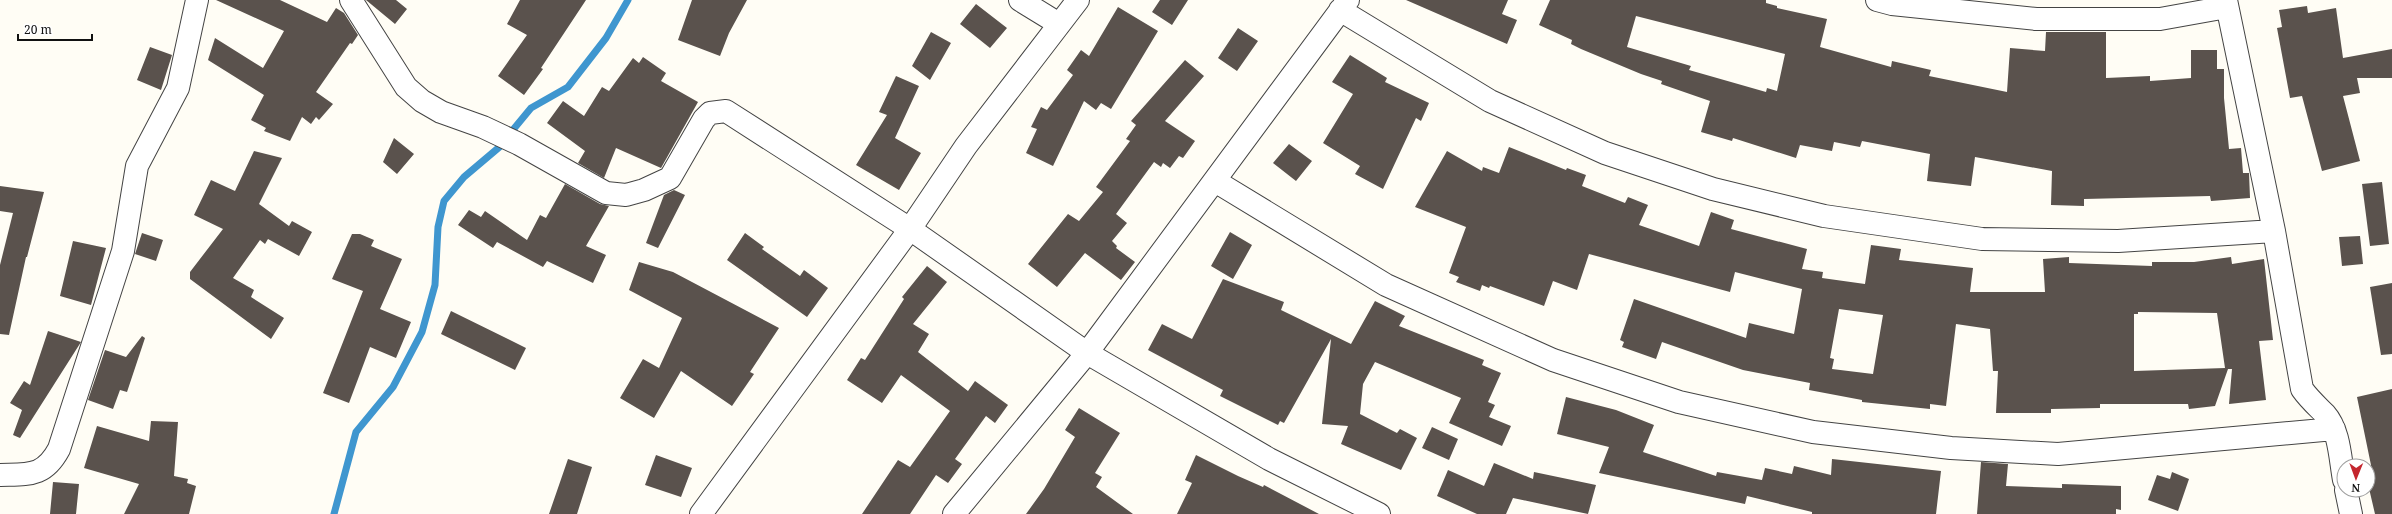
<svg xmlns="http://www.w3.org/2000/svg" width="2392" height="514" font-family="'Noto Serif',serif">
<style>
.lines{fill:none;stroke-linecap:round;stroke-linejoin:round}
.stream{stroke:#3f96cf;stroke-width:7}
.building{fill:#5a524d;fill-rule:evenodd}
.minor-casing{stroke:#444;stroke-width:24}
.minor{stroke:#fff;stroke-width:22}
</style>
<rect width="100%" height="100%" fill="#fffdf5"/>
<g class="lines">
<path class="stream" d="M 512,131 L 531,108 L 568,87 L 606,38 L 628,0
M 334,514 L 356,432 L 393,387 L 422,332 L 435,285 L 438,227 L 444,201 L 464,177 L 503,144"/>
</g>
<path class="building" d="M 216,0 L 280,0 L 327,22 L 336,8 L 344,13 L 358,35 L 352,44 L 350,43 L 316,92 L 333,104 L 319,120 L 316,117 L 311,124 L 302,117 L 290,141 L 264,131 L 266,128 L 251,120 L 264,95 L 208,60 L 215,38 L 263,68 L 284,31 Z
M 366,0 L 396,0 L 407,9 L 395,24 Z
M 520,0 L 586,0 L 541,68 L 543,69 L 524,95 L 498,76 L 527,35 L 507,24 Z
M 692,0 L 747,0 L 729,33 L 720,56 L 678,40 Z
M 1160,0 L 1188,0 L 1172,25 L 1152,12 Z
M 1406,0 L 1508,0 L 1502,14 L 1517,20 L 1507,44 Z
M 1550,0 L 1766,0 L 1766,3 L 1777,6 L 1777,8 L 1827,19 L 1820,47 L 1891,67 L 1892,61 L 1931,70 L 1929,76 L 2007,92 L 2010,48 L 2045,51 L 2046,32 L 2106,32 L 2106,78 L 2150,76 L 2150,81 L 2191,78 L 2191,50 L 2217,50 L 2217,69 L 2224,69 L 2224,98 L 2229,149 L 2241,148 L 2243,173 L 2249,173 L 2250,198 L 2211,201 L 2210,196 L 2084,199 L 2084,206 L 2051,205 L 2052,171 L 1975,157 L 1971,186 L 1927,181 L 1930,154 L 1862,141 L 1860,147 L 1834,142 L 1832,151 L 1800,145 L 1796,158 L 1733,138 L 1732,141 L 1701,132 L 1710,101 L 1661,84 L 1662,81 L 1641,74 L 1581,49 L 1571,44 L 1572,40 L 1539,25 ZM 1636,16 L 1785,54 L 1777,91 L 1767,88 L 1766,92 L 1689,70 L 1691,66 L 1627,47 Z
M 976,4 L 1007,28 L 990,48 L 960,24 Z
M 2307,6 L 2308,13 L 2336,8 L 2343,58 L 2392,49 L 2392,78 L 2357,78 L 2360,93 L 2343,96 L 2360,161 L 2322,171 L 2302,96 L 2290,98 L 2277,28 L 2282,27 L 2279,10 Z
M 1118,7 L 1158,31 L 1111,109 L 1101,103 L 1096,110 L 1084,101 L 1053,166 L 1026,153 L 1037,129 L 1031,127 L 1041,107 L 1047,110 L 1073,75 L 1067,70 L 1081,50 L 1089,56 Z
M 1238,28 L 1258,41 L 1237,71 L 1218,58 Z
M 931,32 L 951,43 L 930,80 L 912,66 Z
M 150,47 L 172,55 L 161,90 L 137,80 Z
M 1350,55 L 1387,78 L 1385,82 L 1429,103 L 1421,121 L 1416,118 L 1383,189 L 1355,174 L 1360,166 L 1323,143 L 1353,94 L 1332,82 Z
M 643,57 L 666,73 L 661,81 L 698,102 L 661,168 L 616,148 L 604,178 L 578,163 L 585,151 L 547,123 L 563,101 L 584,116 L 602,87 L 609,91 L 633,58 L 639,63 Z
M 1185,60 L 1204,76 L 1165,121 L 1195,141 L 1183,158 L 1179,156 L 1170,168 L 1163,163 L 1161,167 L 1154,162 L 1116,214 L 1127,223 L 1112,241 L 1117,246 L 1116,248 L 1135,262 L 1121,280 L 1085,253 L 1057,287 L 1028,264 L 1068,214 L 1079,221 L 1103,192 L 1096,187 L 1130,141 L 1126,139 L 1136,125 L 1131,121 Z
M 896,76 L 919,86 L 895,138 L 921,153 L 899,190 L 856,165 L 887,115 L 879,112 Z
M 394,138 L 414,154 L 397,174 L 383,162 Z
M 1289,144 L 1312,161 L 1296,181 L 1273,163 Z
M 1509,147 L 1566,170 L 1567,168 L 1586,175 L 1582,186 L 1625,203 L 1628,197 L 1648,205 L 1639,225 L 1699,246 L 1711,212 L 1734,220 L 1731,229 L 1807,249 L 1802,269 L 1823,272 L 1822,278 L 1865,284 L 1871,245 L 1901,249 L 1899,260 L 1973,268 L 1970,292 L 2045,292 L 2043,259 L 2069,257 L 2069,263 L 2152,266 L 2152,262 L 2194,262 L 2231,257 L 2232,264 L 2264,259 L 2273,340 L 2259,341 L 2266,400 L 2229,404 L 2232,369 L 2228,369 L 2215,406 L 2189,409 L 2188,404 L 2100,404 L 2100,408 L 2051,409 L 2051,413 L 1996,413 L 1998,371 L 1993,371 L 1990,329 L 1956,324 L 1946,406 L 1930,404 L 1930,409 L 1862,402 L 1862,400 L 1809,390 L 1810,383 L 1743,370 L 1662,342 L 1656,359 L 1622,347 L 1624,342 L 1620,340 L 1634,299 L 1746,338 L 1749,323 L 1794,334 L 1802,289 L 1735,272 L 1730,292 L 1589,254 L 1577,290 L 1553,281 L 1544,306 L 1490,286 L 1489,288 L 1482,285 L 1480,291 L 1456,282 L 1459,277 L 1449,273 L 1466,227 L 1415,207 L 1447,151 L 1482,171 L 1483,167 L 1499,173 ZM 1839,309 L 1883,315 L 1873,374 L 1832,369 L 1834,359 L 1830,358 ZM 2138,312 L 2217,313 L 2225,368 L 2134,371 L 2134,314 L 2138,314 Z
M 254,151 L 282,158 L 259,204 L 289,226 L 292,221 L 312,232 L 299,256 L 268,239 L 265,244 L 260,240 L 233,278 L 254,290 L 251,297 L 284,318 L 271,339 L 190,279 L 190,272 L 223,229 L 194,215 L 211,180 L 235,191 Z
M 2382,182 L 2389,244 L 2370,246 L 2362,184 Z
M 565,184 L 600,204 L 609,206 L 586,246 L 606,255 L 593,283 L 547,261 L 543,267 L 497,242 L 493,248 L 458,225 L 469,210 L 481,217 L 485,211 L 527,240 L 540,215 L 546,218 Z
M 0,186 L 44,192 L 27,257 L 26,257 L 9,335 L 0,334 L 0,265 L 13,213 L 0,211 Z
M 674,190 L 685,195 L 658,248 L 646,243 L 664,195 Z
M 1230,232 L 1252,245 L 1233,279 L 1211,266 Z
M 142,233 L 163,240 L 156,261 L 135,254 Z
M 745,233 L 764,247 L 762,249 L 800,276 L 804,270 L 828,288 L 807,317 L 727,260 Z
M 352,234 L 360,234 L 374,240 L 371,246 L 402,259 L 380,309 L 411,322 L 396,358 L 370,347 L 349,403 L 323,393 L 363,291 L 332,279 Z
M 2360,236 L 2363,264 L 2342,266 L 2339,237 Z
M 73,241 L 106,248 L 91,305 L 60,296 Z
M 639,262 L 673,272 L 779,328 L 750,372 L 754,374 L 732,406 L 681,371 L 654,418 L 620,398 L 643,359 L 659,368 L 682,318 L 629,290 Z
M 927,266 L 947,282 L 913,324 L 929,334 L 918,352 L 968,391 L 975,381 L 1008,405 L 995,423 L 986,416 L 955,459 L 962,464 L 948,483 L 936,475 L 910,514 L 862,514 L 898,460 L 910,467 L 950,411 L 901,375 L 882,403 L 847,380 L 861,358 L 865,360 L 904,299 L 902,297 Z
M 1223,279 L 1284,302 L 1281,310 L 1351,344 L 1375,301 L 1405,316 L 1399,326 L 1484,360 L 1482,365 L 1501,373 L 1488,402 L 1495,405 L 1489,417 L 1511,426 L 1502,446 L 1449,423 L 1461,398 L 1375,362 L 1363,384 L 1360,414 L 1397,433 L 1400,429 L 1417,438 L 1401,470 L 1341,444 L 1348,426 L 1322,424 L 1331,339 L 1284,423 L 1280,421 L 1278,425 L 1220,396 L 1223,390 L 1148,350 L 1162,324 L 1192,339 Z
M 2392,283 L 2392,354 L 2381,355 L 2370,287 Z
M 451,311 L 526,348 L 515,370 L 441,334 Z
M 48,331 L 81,342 L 20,438 L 13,435 L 22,410 L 10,403 L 24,381 L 30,385 Z
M 142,336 L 145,338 L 127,392 L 120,390 L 113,409 L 88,400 L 105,350 L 126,357 Z
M 2392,389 L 2392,514 L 2375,514 L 2368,484 L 2368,471 L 2372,470 L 2357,397 Z
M 1566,397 L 1616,410 L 1654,425 L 1643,452 L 1716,476 L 1717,472 L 1762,480 L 1765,468 L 1792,474 L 1794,466 L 1831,475 L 1832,459 L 1941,471 L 1936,514 L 1812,514 L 1812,512 L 1747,496 L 1745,504 L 1599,473 L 1609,447 L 1557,434 Z
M 1079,408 L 1120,433 L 1095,473 L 1102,477 L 1096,487 L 1133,514 L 1026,514 L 1044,489 L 1075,437 L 1065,430 Z
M 151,421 L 178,422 L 174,476 L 188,479 L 187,483 L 196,486 L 189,514 L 124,514 L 139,484 L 84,468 L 97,426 L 149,441 Z
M 1432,427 L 1458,439 L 1449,460 L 1422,448 Z
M 656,455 L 692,468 L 681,497 L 645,485 Z
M 1196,455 L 1238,476 L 1263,487 L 1264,485 L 1319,514 L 1177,514 L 1192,483 L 1185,480 Z
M 568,459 L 592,467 L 577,514 L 549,514 Z
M 1981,462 L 2008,464 L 2006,486 L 2062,488 L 2062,484 L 2121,486 L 2121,510 L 2116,509 L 2116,514 L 1977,514 Z
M 1494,463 L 1533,479 L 1534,472 L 1596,485 L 1588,514 L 1513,498 L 1506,514 L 1477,514 L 1437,496 L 1448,470 L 1484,486 Z
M 2172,472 L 2189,479 L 2178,511 L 2148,500 L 2157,475 L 2170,479 Z
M 53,482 L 79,484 L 76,514 L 50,514 Z"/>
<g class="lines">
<g class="minor-casing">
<path id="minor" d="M 351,0 L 406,87 L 422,101 L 441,112 L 483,127 L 519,144 L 606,193 L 626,195 L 644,190 L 670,178 L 704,119 L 710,113 L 726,111 L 910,229 L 1087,353 L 1269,459 L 1379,514
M 1020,0 L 1059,24
M 1877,0 L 1892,4 L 2036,19 L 2160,19 L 2227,7
M 2226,0 L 2274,231 L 2302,389 C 2309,399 2317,406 2325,414 C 2340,431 2340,459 2344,480
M 1340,10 L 1490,101 L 1605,153 L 1713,189 L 1824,216 L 1982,239 L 2118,241 L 2274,231
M 1215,181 L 1386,285 L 1553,360 L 1679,402 L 1813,432 L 1951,448 L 2058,454 L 2334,429
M 0,475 C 29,474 44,477 59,449 L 123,251 L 137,166 L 178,88 L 197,0
M 2346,490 L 2351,514
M 701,514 L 910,229 L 966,146 L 1078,0
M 954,514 L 1087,353 L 1348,0"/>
</g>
<use href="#minor" class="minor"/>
</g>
<g transform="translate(2356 478) rotate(181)"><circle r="19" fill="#ffffff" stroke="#a0a0a0"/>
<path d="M0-3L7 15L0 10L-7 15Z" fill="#c4262e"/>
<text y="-6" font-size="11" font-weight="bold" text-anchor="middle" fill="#111111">N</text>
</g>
<path d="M18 34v6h74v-6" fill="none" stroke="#111111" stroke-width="2"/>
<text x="24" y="34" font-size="12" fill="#111111" stroke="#ffffff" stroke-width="3" paint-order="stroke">20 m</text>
</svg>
